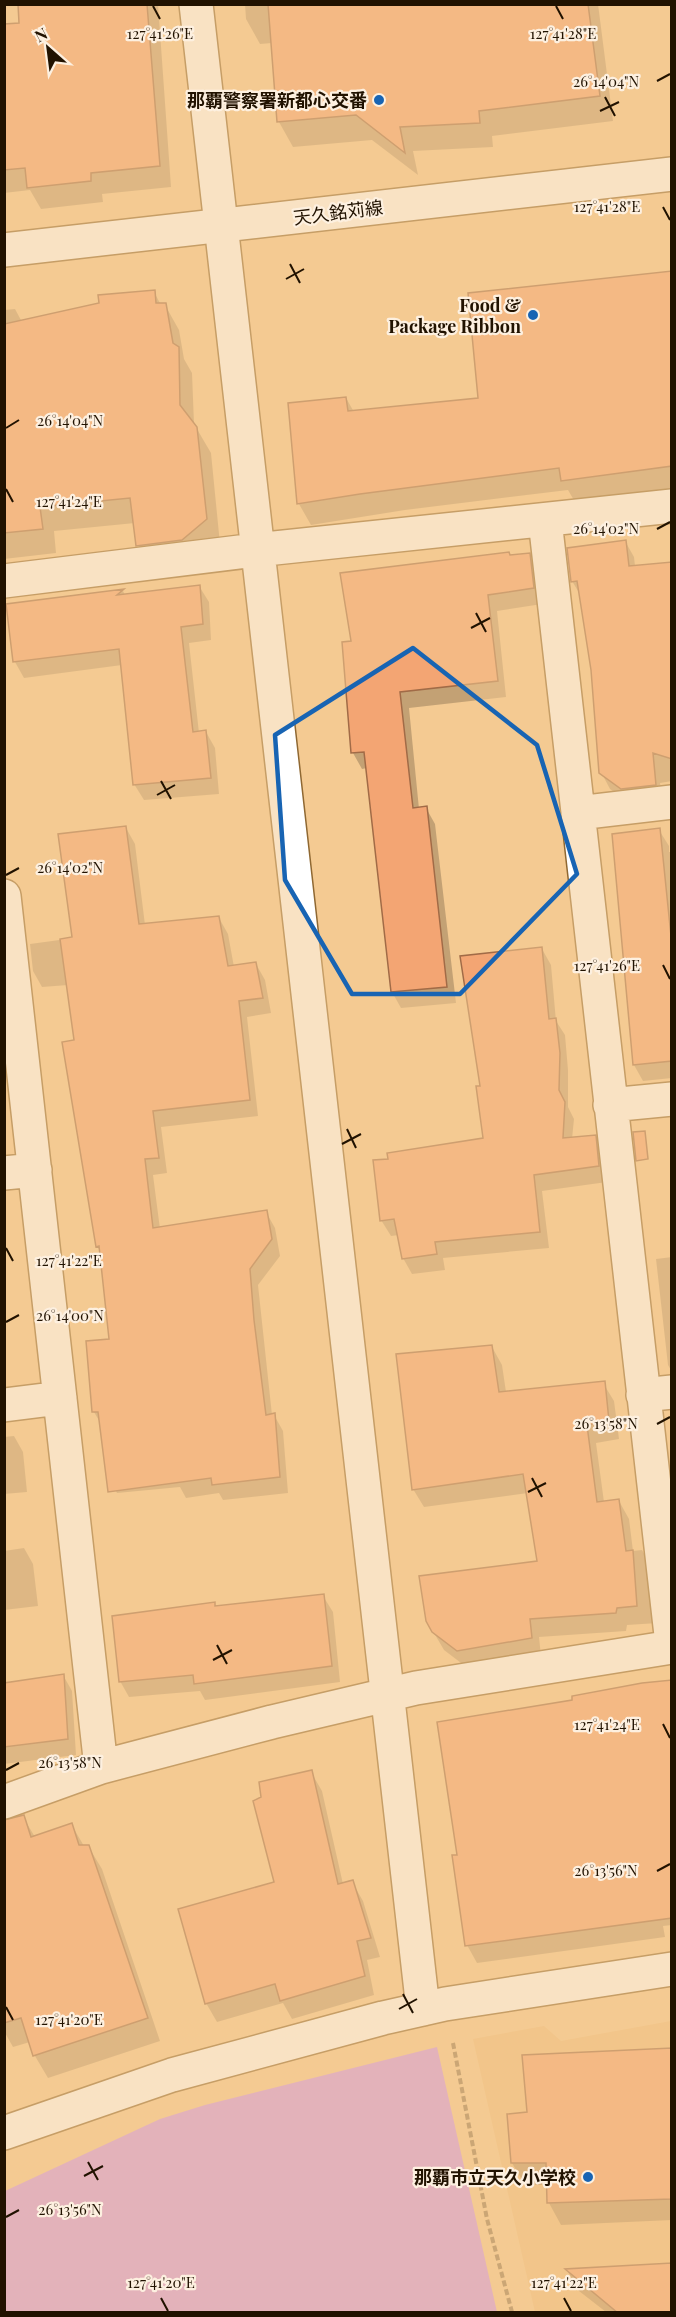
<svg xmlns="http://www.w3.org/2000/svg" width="676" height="2317" font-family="'Playfair Display','Noto Sans JP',serif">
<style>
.built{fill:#efbf81}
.green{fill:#ce96eb}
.shadow{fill:#0003}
.building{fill:#f3a573;stroke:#a16b47;stroke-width:1.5}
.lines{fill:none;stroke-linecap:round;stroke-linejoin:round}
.street-casing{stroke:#8f6832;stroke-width:36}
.secondary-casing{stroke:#8f6832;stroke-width:36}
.path{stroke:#997a53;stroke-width:4;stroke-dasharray:6 3;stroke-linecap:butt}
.street{stroke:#fff;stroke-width:33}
.secondary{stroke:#fff;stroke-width:33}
.marked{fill:none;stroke:#1864b3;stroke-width:4.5;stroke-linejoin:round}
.ticks{fill:none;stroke:#211200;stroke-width:2}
.poi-dot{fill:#1864b3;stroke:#fdf0e0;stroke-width:2}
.labels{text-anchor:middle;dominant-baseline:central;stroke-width:4.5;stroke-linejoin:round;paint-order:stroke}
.poi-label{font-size:18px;font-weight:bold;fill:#211200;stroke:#fdf0e0;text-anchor:end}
.street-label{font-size:18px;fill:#211200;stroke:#fdf0e0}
.ticks-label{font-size:15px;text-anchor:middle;fill:#211200;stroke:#fdf0e0;stroke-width:4.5;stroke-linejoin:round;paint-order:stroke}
</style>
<rect width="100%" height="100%" fill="#f4ca92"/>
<path class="built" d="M 671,2021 L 671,2312 L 535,2312 L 473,2039 L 544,2026 L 561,2041 Z"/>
<path class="green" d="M 437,2047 L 497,2312 L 5,2312 L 5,2191 L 160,2119 L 205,2105 Z"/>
<path class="shadow" d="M 19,4 L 158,4 L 171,187 L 102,194 L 103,202 L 41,209 L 30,190 L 4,193 L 4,76 L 25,73 Z
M 245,4 L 598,4 L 613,121 L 492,136 L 493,147 L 413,151 L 418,175 L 372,140 L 293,147 L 279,122 L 272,43 L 260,44 L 246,19 Z
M 672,273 L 672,490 L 575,502 L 568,490 L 405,510 L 311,525 L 299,504 L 346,398 L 354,412 L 480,400 Z
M 154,292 L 161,305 L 165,305 L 179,330 L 184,359 L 192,373 L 194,424 L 211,453 L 220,544 L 152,570 L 138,545 L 135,523 L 54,531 L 56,553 L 4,559 L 4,310 L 15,309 L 22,322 Z
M 625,541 L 634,557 L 635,566 L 672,564 L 672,781 L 660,783 L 662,801 L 632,805 L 610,789 L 601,772 L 592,669 L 581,596 L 572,581 Z
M 529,554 L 538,570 L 542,604 L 497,611 L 506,697 L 409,708 L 419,809 L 426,808 L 435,824 L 456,1003 L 401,1008 L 392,992 L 367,768 L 362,769 L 353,753 L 353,642 L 511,557 Z
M 199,586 L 209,602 L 211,640 L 189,643 L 199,733 L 206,732 L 215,748 L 219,794 L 144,800 L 134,784 L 122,665 L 24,678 L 15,662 L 8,605 L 123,591 L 125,595 Z
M 126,828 L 135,844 L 145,925 L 219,918 L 228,934 L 234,967 L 256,964 L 265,980 L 271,1013 L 247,1017 L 258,1116 L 161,1127 L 167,1173 L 153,1175 L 160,1229 L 266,1212 L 275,1228 L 280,1256 L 258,1285 L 272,1415 L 274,1415 L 283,1431 L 288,1493 L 223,1500 L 219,1493 L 186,1498 L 180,1487 L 117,1493 L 108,1477 L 101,1424 L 94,1412 L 111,1340 L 102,1254 L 97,1246 L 76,1042 L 147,979 L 42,987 L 33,971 L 30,944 L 74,938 Z
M 659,830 L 669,846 L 669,852 L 672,852 L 672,1078 L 643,1081 L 634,1065 Z
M 542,949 L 551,965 L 556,1021 L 565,1035 L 568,1070 L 568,1107 L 574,1119 L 572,1139 L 595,1137 L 604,1153 L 607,1182 L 542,1191 L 549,1248 L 443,1258 L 445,1270 L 412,1274 L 403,1258 L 399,1235 L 391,1236 L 381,1220 L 390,1160 L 485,1140 L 482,1087 Z
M 672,1257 L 672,1372 L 668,1365 L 656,1259 Z
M 492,1347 L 502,1365 L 506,1392 L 603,1383 L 614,1401 L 619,1439 L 596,1443 L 604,1502 L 619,1501 L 629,1519 L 633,1551 L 642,1550 L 652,1568 L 658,1623 L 627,1625 L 626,1631 L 539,1637 L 541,1656 L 469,1669 L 444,1650 L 427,1621 L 538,1562 L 528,1493 L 424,1507 L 413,1489 Z
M 14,1436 L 23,1452 L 27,1492 L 4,1494 L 4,1437 Z
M 24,1548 L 33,1564 L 38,1606 L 4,1610 L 4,1551 Z
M 323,1596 L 333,1612 L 340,1682 L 205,1700 L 200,1691 L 129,1697 L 120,1681 L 216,1607 Z
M 63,1675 L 72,1691 L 76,1755 L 4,1764 L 4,1684 Z
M 672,1682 L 672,1925 L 663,1926 L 665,1937 L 477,1963 L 467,1945 L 459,1856 L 573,1701 Z
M 311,1772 L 322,1791 L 343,1884 L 352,1882 L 363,1901 L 380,1957 L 367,1960 L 374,1995 L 292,2019 L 283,2003 L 217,2022 L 206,2003 L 276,1883 Z
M 23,1817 L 35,1837 L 71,1824 L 84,1846 L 88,1846 L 102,1869 L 160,2041 L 48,2078 L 35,2056 L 30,2042 L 13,2047 L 4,2031 L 4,1822 Z
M 672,2049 L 672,2220 L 561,2225 L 549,2203 L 548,2185 L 525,2185 L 512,2163 L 529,2113 Z
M 567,2270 L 672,2312 L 606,2312 L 579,2291 Z"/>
<path class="building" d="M 18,4 L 147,4 L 160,166 L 91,173 L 91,181 L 27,188 L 25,168 L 4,170 L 4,24 L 19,23 Z
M 268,4 L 588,4 L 600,96 L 479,111 L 480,123 L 400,127 L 405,153 L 356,115 L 277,122 Z
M 672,271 L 672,466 L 561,481 L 559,468 L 360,494 L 297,504 L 288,403 L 346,397 L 348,411 L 478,398 L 468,293 Z
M 155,290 L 156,303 L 166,303 L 173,343 L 179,347 L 180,405 L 197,427 L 207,519 L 182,540 L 136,546 L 130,498 L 40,507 L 43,529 L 4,533 L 4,324 L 99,303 L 98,295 Z
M 626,540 L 629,566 L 672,562 L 672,759 L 653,753 L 656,785 L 621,789 L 599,773 L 591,670 L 577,581 L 571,582 L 567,548 Z
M 509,552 L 510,555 L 530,553 L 534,588 L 488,595 L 498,681 L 400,692 L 413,808 L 427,806 L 447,987 L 391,992 L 364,752 L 351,753 L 342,642 L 351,641 L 340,573 Z
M 200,585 L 203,624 L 181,627 L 193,732 L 206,730 L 211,778 L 133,785 L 119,649 L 13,662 L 6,604 L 124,589 L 117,595 Z
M 126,826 L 139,924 L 219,916 L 228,966 L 256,962 L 263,998 L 239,1001 L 250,1100 L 153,1111 L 159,1158 L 145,1159 L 153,1228 L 267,1210 L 272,1239 L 250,1269 L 254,1320 L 266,1415 L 275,1413 L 280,1477 L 212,1485 L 211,1478 L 108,1492 L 98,1412 L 92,1412 L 86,1341 L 109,1339 L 99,1246 L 96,1247 L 62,1042 L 74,1040 L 60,939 L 72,937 L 58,834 Z
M 660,828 L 672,946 L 672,1061 L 633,1065 L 612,834 Z
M 542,947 L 549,1019 L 556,1018 L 560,1053 L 559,1090 L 565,1102 L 563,1138 L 596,1135 L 599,1166 L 534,1175 L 540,1232 L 435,1242 L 437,1254 L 402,1259 L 394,1219 L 380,1221 L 373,1160 L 388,1159 L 387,1153 L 483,1138 L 476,1086 L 480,1086 L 460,956 Z
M 645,1131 L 648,1159 L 636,1161 L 633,1132 Z
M 492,1345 L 499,1392 L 605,1381 L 609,1421 L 587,1425 L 597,1502 L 619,1499 L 626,1551 L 633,1550 L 637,1606 L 617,1608 L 616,1613 L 530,1619 L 532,1638 L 457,1651 L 432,1632 L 426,1621 L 419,1576 L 537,1561 L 523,1474 L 412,1490 L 396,1354 Z
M 324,1594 L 332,1666 L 194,1684 L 193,1675 L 119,1682 L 112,1616 L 215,1602 L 215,1606 Z
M 64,1674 L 68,1739 L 4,1747 L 4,1683 Z
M 672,1680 L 672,1918 L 465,1946 L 452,1855 L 457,1855 L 437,1722 L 572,1700 L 572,1696 L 642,1683 Z
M 312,1770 L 338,1884 L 353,1880 L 371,1938 L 357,1941 L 365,1976 L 280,2001 L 275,1984 L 205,2004 L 178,1909 L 274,1882 L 253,1801 L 261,1797 L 259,1782 Z
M 24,1815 L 31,1837 L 72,1823 L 79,1845 L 89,1845 L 148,2018 L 33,2056 L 21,2018 L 4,2023 L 4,1820 Z
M 672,2048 L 672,2199 L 547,2203 L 546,2163 L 511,2163 L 507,2114 L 527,2112 L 522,2055 Z
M 672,2263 L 672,2313 L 618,2313 L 565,2269 Z"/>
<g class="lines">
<g class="street-casing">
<path id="street" d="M 196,4 L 423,2009
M 545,520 L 672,1644
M 4,581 L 256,550 L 672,506
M 578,813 L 672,802
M 4,896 L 101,1767
M 610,1105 L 672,1099
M 4,1173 L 35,1170
M 643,1395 L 672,1392
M 4,1405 L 60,1398
M 4,1802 L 101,1767 L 272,1722 L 416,1688 L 672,1647
M 4,2133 L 172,2075 L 383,2018 L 445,2004 L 672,1969"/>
</g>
<g class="secondary-casing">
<path id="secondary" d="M 4,250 L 672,174"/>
</g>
<path class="path" d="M 453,2043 L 487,2219 L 512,2312"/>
<use href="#street" class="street"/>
<use href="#secondary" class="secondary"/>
</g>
<path d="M0 0H676V2317H0ZM 413,648 L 537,745 L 577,874 L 460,994 L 352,994 L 285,880 L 275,735 Z" fill="#f4ca92" fill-opacity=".55" fill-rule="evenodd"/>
<path class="marked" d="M 413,648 L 537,745 L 577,874 L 460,994 L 352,994 L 285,880 L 275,735 Z"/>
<path class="ticks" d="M 153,6 L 160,19M 556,6 L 563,19M 657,81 L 670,74M 605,97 L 615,116M 600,111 L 619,102M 663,207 L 670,220M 290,264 L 300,283M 286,279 L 304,269M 6,428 L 19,420M 6,489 L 13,502M 657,529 L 670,522M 476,613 L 486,632M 471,628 L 490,618M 161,781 L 171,799M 157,795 L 175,785M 6,875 L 19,868M 663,965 L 670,979M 347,1129 L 356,1148M 342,1144 L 361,1134M 6,1248 L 13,1261M 6,1322 L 19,1315M 657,1424 L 670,1417M 532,1478 L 542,1497M 528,1492 L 546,1483M 217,1645 L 227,1664M 213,1660 L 232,1650M 663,1724 L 670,1738M 6,1770 L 19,1763M 657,1871 L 670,1864M 403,1994 L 413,2013M 6,2007 L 13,2020M 399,2009 L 417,1999M 88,2162 L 98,2180M 84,2176 L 103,2166M 6,2217 L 19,2210M 161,2298 L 168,2311M 564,2298 L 571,2311"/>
<g class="poi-dot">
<circle cx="379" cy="100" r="6"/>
<circle cx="533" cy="315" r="6"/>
<circle cx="588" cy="2177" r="6"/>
</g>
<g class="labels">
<g class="poi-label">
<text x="367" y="100">那覇警察署新都心交番</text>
<text x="521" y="305">Food &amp;<tspan x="521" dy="21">Package Ribbon</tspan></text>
<text x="576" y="2177">那覇市立天久小学校</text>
</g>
<g class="street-label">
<text transform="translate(338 212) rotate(-7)">天久銘苅線</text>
</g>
</g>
<g class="ticks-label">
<text x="160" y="39">127°41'26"E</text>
<text x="563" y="39">127°41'28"E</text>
<text x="606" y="87">26°14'04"N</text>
<text x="607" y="212">127°41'28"E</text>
<text x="70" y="426">26°14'04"N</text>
<text x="69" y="507">127°41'24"E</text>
<text x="606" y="534">26°14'02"N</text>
<text x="70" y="873">26°14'02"N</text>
<text x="607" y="971">127°41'26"E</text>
<text x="69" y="1266">127°41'22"E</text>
<text x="70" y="1321">26°14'00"N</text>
<text x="606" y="1429">26°13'58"N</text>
<text x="607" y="1730">127°41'24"E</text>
<text x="70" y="1768">26°13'58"N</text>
<text x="606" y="1876">26°13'56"N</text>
<text x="69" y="2025">127°41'20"E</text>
<text x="70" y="2215">26°13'56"N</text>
<text x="161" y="2288">127°41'20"E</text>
<text x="564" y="2288">127°41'22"E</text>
</g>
<rect width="676" height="2317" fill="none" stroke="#211200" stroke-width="12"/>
<g transform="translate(48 48) rotate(332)" stroke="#fdf0e0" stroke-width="4.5" paint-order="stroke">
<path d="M0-4.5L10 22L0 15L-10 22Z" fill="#211200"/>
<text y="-9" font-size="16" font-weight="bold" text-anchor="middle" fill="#211200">N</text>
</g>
</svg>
